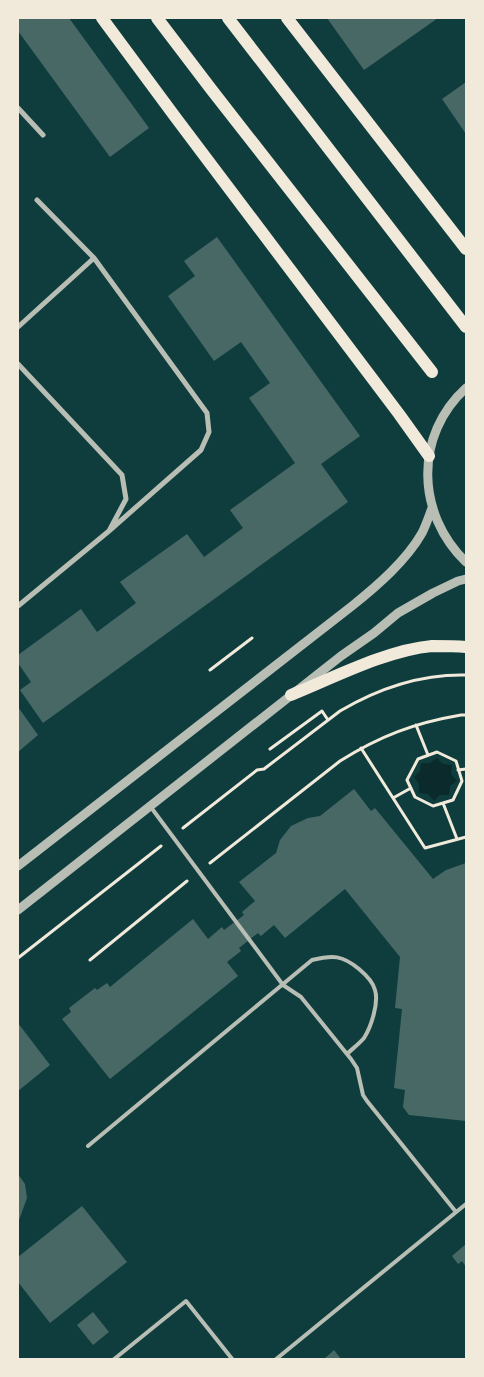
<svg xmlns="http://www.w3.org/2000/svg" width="484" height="1377" font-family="Roboto,sans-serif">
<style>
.water{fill:#0a2a2b}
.building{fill:#486865}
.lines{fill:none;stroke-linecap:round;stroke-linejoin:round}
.path{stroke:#f1e9da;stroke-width:3}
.service{stroke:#b8beb3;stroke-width:4}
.minor{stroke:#b8beb3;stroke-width:5}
.tertiary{stroke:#b8beb3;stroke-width:9}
.primary{stroke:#f1e9da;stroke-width:12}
</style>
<rect width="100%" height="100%" fill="#0f3d3e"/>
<path class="water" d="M 437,758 L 443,764 L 452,765 L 451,774 L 457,781 L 450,786 L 449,795 L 440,795 L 434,801 L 428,794 L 419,793 L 419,784 L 414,777 L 420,771 L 421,763 L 430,763 Z"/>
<path class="building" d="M 18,18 L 69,18 L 149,128 L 110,157 L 18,31 Z
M 327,18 L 438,18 L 364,70 Z
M 466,82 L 466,134 L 442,99 Z
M 217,237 L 360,436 L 321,464 L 348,502 L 43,723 L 20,690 L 31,682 L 18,663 L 18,655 L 81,609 L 97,632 L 136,603 L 120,582 L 187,534 L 204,557 L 243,528 L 230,510 L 295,463 L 249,398 L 270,383 L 241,342 L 214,361 L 168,296 L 195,276 L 184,261 Z
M 18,707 L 38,735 L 18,752 Z
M 354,789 L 371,811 L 375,808 L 433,879 L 446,870 L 466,863 L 466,1121 L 409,1115 L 403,1107 L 405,1090 L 394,1088 L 402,1009 L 395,1008 L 400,957 L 345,889 L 285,938 L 274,925 L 261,936 L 258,933 L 239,948 L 241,951 L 227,962 L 238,976 L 110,1079 L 62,1019 L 71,1012 L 69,1008 L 95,988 L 97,990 L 107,983 L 110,987 L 193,919 L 208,939 L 222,927 L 224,930 L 244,915 L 242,912 L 255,901 L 239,882 L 276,853 L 280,840 L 291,826 L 308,818 L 320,816 Z
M 18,1023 L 50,1065 L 18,1091 Z
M 18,1174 L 25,1184 L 27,1198 L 18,1223 Z
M 82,1206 L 127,1262 L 50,1323 L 18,1282 L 18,1257 Z
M 466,1244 L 466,1267 L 462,1261 L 458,1264 L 452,1256 Z
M 93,1312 L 109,1332 L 93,1345 L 77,1325 Z
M 334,1350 L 341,1359 L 323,1360 Z"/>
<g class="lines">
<path class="path" d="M 210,670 L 252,638
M 416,725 L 428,755
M 361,748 L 425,848 L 466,837
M 270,749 L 322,711 L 328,720
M 437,752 L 456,761 L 462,781 L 453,800 L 433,806 L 415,797 L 407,780 L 418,759 Z
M 458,770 L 466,769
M 393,798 L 411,788
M 443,803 L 457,839
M 183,828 L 257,770 L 264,769 L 340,711 C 379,688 422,674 466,675
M 210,863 L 340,761 C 380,736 414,723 461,715 L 466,715
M 18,958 L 161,846
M 90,960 L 187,881"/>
<path class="service" d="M 150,806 L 283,985 L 301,997 L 351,1059 L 357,1068 L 363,1095 L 367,1101 L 456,1212
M 88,1146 L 312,960 C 333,955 342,955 359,969 C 365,974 373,982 375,990 C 379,1003 371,1027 364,1038 C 359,1044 352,1049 347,1054
M 113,1360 L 186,1301 L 233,1360
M 275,1360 L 466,1204"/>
<path class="minor" d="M 18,108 L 43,135
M 37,200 L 94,258 L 207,413 L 209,432 L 201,450 L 109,531
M 18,327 L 94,258
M 18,364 L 122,475 L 126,499 L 109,531 L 18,606"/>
<path class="tertiary" d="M 466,388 C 414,435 416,514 466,562
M 18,866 L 352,606 C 377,586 406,561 422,533 C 426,525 429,516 432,508
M 18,910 L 341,656 L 374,633 L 398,613 L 433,593 L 458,581 L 466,579"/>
<path class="primary" d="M 102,18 L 176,118 L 399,414 L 429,456
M 157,18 L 211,89 L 432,372
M 228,18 L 466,327
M 287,18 L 466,249
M 291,695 C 333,678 387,650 432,646 C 443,646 455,646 466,647"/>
</g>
<rect width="484" height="1377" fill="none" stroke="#f1e9da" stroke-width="38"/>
</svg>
